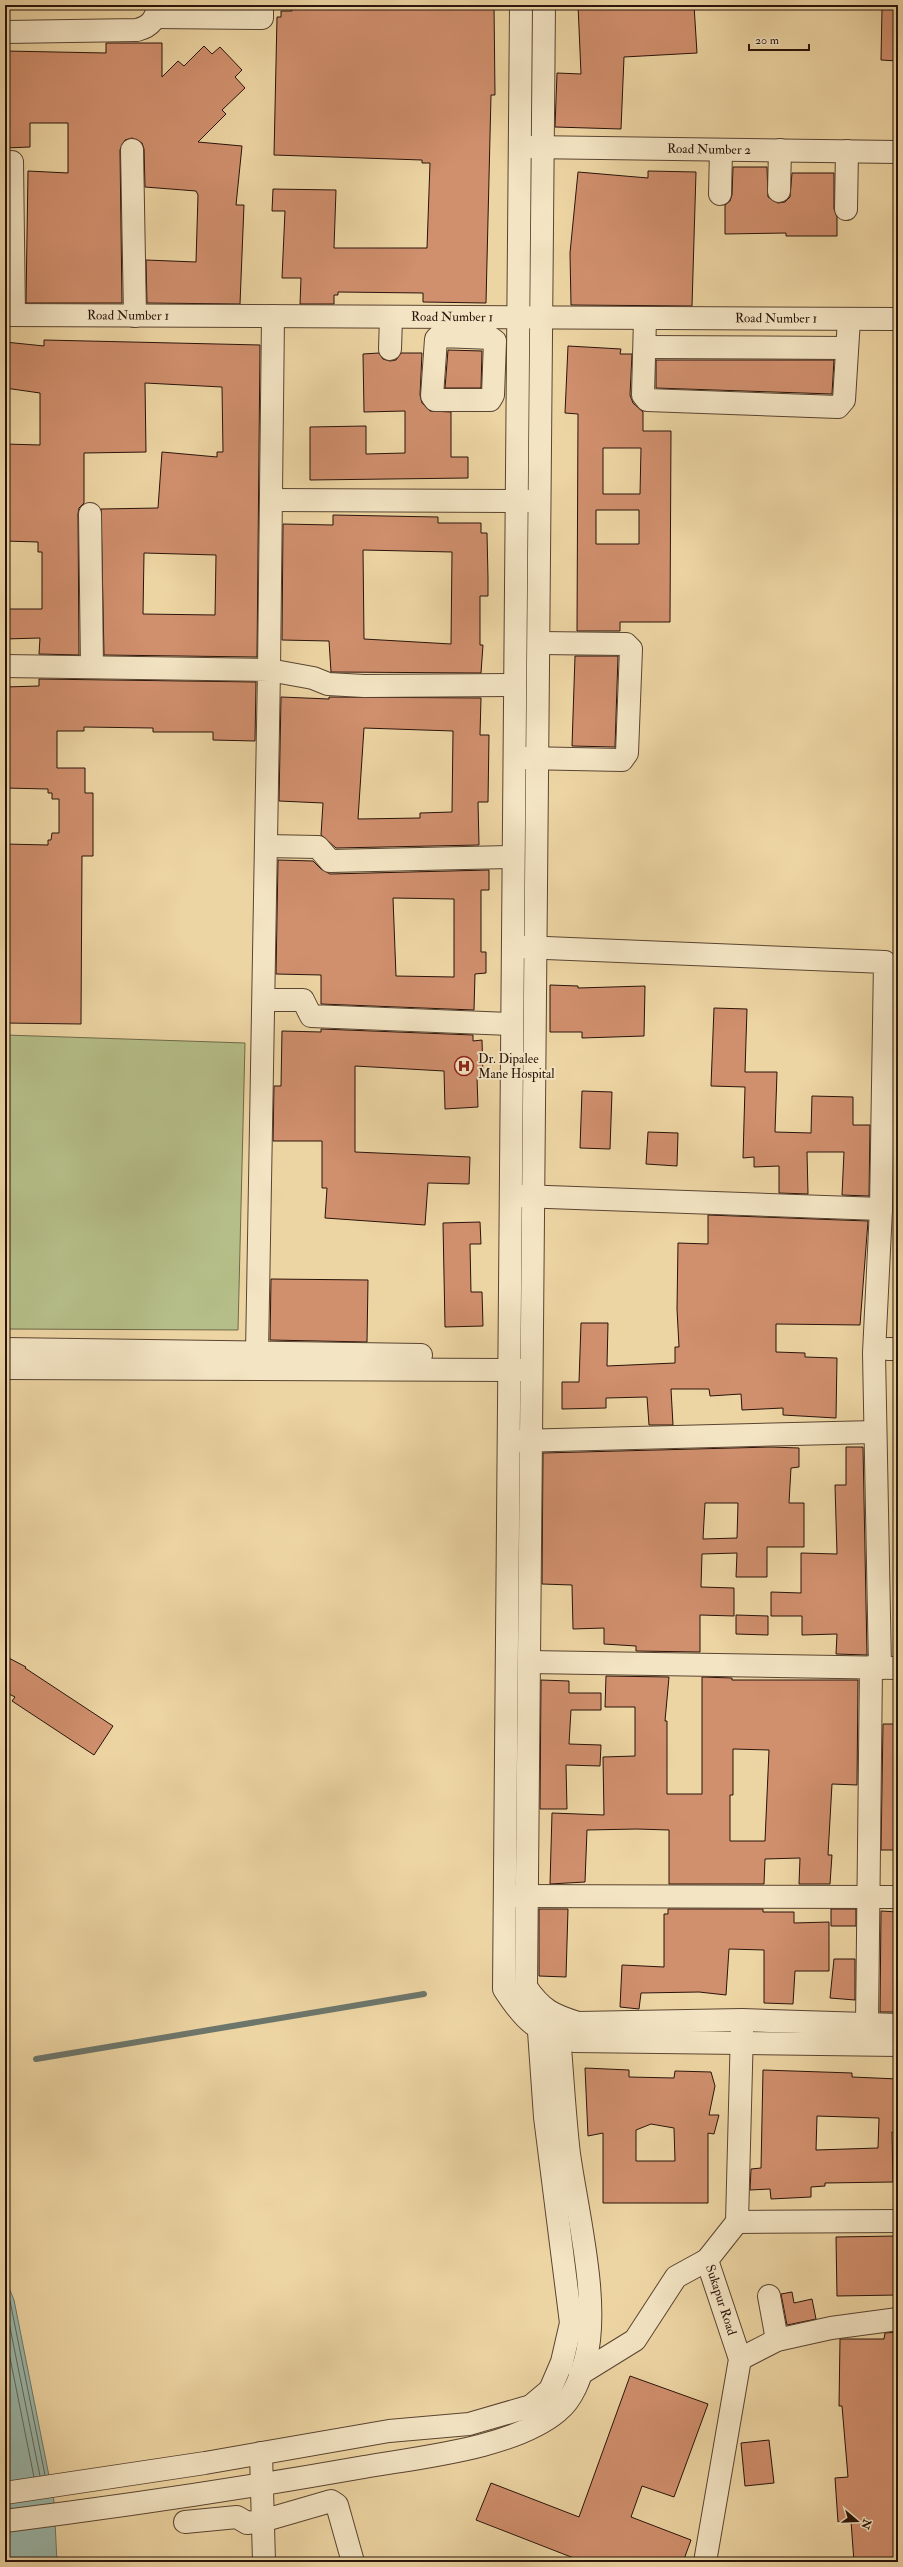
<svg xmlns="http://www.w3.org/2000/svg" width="903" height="2567" font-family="'IM FELL Double Pica',serif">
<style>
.green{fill:#b5be88;stroke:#6f694a}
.water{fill:#9ab8ab;stroke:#6d766b}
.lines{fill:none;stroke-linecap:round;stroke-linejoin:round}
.shore{stroke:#62665b;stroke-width:1}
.stream{stroke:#6d766b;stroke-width:6}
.building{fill:#d08f6d;stroke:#29140b;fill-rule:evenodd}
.minor-casing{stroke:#5a4431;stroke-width:24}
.minor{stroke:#f3e4c3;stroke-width:22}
.labels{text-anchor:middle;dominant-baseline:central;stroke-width:3.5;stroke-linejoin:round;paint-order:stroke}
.street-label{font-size:13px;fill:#29140b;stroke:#f3e4c3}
.poi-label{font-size:13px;fill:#29140b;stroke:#f3e4c3;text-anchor:start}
</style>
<rect width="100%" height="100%" fill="#edd5a3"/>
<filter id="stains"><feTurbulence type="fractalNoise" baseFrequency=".005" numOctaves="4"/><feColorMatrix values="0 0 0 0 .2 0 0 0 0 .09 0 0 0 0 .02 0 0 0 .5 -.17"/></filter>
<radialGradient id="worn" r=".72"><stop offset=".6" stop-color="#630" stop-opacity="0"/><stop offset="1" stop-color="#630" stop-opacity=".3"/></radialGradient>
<path class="green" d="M 5,1035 L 245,1043 L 238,1330 L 5,1329 Z"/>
<path class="water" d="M 5,2278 L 14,2300 L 54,2501 L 57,2562 L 5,2562 Z"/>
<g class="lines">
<path class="shore" d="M 5,2289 L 10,2301 L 45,2475
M 5,2303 L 40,2476
M 5,2333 L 34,2477"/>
<path class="stream" d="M 36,2059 L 424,1994"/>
</g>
<path class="building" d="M 292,5 L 494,5 L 495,95 L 491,95 L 486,303 L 423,302 L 423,293 L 338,292 L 338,295 L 334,295 L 334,304 L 300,304 L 301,278 L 282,278 L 285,211 L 272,211 L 273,189 L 336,190 L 334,248 L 427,248 L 430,163 L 422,163 L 422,160 L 274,155 L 277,17 L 281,17 L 281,11 L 292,11 Z
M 578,5 L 694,5 L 697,53 L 624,57 L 621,129 L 555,127 L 557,73 L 581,74 Z
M 882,8 L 898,8 L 898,61 L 881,60 Z
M 106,43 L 162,43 L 162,77 L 178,61 L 184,66 L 204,46 L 212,54 L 220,47 L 242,70 L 235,77 L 245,88 L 222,110 L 226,114 L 198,142 L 242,146 L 236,205 L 244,205 L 240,304 L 147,303 L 146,260 L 196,262 L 198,195 L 196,191 L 145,187 L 144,149 L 142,143 L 132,138 L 125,140 L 120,150 L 122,303 L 26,303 L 28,171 L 68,173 L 68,123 L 30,123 L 30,147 L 5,148 L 5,51 L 106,53 Z
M 733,167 L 767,167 L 768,197 L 778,203 L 785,202 L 790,197 L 792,173 L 834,173 L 834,209 L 837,217 L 837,236 L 786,236 L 786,233 L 725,234 L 725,205 L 730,201 L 732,195 Z
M 648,171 L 696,172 L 692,306 L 571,305 L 570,253 L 578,172 L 648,178 Z
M 44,340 L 260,345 L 257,657 L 104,655 L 101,509 L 158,508 L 162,452 L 217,457 L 217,452 L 223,452 L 222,387 L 145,383 L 146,452 L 84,453 L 84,503 L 79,508 L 78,514 L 79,655 L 39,654 L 40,638 L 5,639 L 5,609 L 42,609 L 42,552 L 38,552 L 38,542 L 5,541 L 5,444 L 40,445 L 40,393 L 5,388 L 5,342 L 44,346 ZM 144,553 L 216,555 L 215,615 L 143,614 Z
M 568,346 L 621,349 L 620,354 L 632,354 L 630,395 L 633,403 L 643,412 L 643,431 L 671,431 L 670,622 L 620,622 L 620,631 L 577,631 L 578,414 L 565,413 ZM 603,448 L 641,448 L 640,494 L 603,494 ZM 596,510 L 639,510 L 639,544 L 596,544 Z
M 448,350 L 482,351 L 481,388 L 445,388 Z
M 379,353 L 383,359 L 390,361 L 396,360 L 401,353 L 422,353 L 420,395 L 422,403 L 430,411 L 451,412 L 451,457 L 468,457 L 468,478 L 310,480 L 310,427 L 366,426 L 366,454 L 405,453 L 405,411 L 364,412 L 363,354 Z
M 656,360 L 834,360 L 832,394 L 656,388 Z
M 333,515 L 438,517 L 438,523 L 481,523 L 481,533 L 487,533 L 488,578 L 488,596 L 480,596 L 480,645 L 483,645 L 481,673 L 331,672 L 329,641 L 282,640 L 283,524 L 333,525 ZM 363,550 L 452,552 L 451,644 L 364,639 Z
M 575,656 L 618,656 L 615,747 L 572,746 Z
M 39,679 L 256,682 L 255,741 L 213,740 L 213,732 L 153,732 L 153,728 L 84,727 L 84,731 L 57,731 L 57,768 L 85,768 L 85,793 L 93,793 L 93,856 L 82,856 L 81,1024 L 5,1023 L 5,844 L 48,845 L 48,840 L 51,840 L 52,833 L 59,833 L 59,799 L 52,799 L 52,793 L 48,793 L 48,789 L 5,788 L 5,687 L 39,686 Z
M 281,697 L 329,699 L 329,697 L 481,698 L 480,735 L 489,735 L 488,802 L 478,802 L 479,845 L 336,848 L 321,835 L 323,803 L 279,801 ZM 364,728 L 453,731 L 452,812 L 420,813 L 420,818 L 358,819 Z
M 278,860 L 313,861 L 321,869 L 330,874 L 489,870 L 489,890 L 481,890 L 481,952 L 486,952 L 486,973 L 475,974 L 474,1010 L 321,1004 L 321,975 L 276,974 ZM 393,898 L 454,899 L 454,977 L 396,976 Z
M 550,985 L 578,986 L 578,988 L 645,986 L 644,1036 L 582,1038 L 582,1032 L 550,1032 Z
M 714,1008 L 747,1009 L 745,1072 L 777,1072 L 775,1132 L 811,1133 L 812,1096 L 853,1097 L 853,1125 L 870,1125 L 869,1196 L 842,1195 L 844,1152 L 807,1152 L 808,1194 L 779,1193 L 779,1166 L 754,1167 L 754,1157 L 743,1158 L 745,1087 L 711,1086 Z
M 321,1029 L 473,1035 L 473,1041 L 482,1040 L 483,1077 L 477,1077 L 478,1107 L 445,1109 L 444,1071 L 355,1066 L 355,1152 L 470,1157 L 469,1184 L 428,1183 L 425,1225 L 325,1218 L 327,1188 L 322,1188 L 322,1141 L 273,1141 L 274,1086 L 281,1086 L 282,1031 L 321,1032 Z
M 582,1091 L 612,1092 L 610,1149 L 580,1148 Z
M 648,1132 L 678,1133 L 677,1166 L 646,1164 Z
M 708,1215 L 868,1221 L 860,1325 L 776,1324 L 776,1352 L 805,1353 L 805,1357 L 837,1358 L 836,1418 L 783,1415 L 783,1408 L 742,1410 L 741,1394 L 710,1396 L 709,1389 L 671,1389 L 673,1425 L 649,1425 L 647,1397 L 606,1398 L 606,1408 L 562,1409 L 562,1382 L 579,1382 L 581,1323 L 608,1323 L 607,1366 L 675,1363 L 675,1347 L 679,1347 L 677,1309 L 678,1243 L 708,1244 Z
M 480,1222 L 481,1244 L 470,1244 L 471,1292 L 482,1292 L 483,1326 L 445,1327 L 443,1223 Z
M 271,1279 L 368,1280 L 367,1342 L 270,1340 Z
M 771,1447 L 799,1448 L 799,1467 L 791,1468 L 789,1503 L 804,1503 L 804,1547 L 767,1547 L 767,1577 L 736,1577 L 737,1553 L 702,1554 L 701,1587 L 734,1588 L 734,1616 L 700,1615 L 700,1652 L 636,1651 L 636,1646 L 604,1644 L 604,1628 L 573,1629 L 572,1585 L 542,1584 L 543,1453 ZM 705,1503 L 738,1503 L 737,1538 L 703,1539 Z
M 846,1447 L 863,1447 L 867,1655 L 836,1654 L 837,1634 L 802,1635 L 802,1616 L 771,1616 L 771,1592 L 801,1593 L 801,1553 L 837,1554 L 835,1485 L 846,1485 Z
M 736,1615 L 768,1616 L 768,1635 L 736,1634 Z
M 5,1656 L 26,1667 L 25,1668 L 113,1726 L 94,1755 L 12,1701 L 15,1697 L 5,1692 Z
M 606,1676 L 669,1677 L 665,1721 L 667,1721 L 667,1794 L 702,1794 L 702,1677 L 732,1678 L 732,1680 L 858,1680 L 857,1785 L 832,1784 L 828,1855 L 832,1855 L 830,1884 L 799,1884 L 800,1858 L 765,1859 L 764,1884 L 669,1884 L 669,1830 L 637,1829 L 587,1830 L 585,1882 L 550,1884 L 552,1813 L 604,1815 L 603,1757 L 635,1756 L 635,1707 L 605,1707 ZM 733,1749 L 769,1750 L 765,1841 L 730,1841 L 730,1795 L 733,1795 Z
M 541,1680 L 569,1681 L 569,1693 L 601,1693 L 601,1710 L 571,1710 L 569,1744 L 601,1745 L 600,1766 L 566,1765 L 567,1809 L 540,1809 Z
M 883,1724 L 898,1724 L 898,1850 L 881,1850 Z
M 539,1909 L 568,1909 L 566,1977 L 539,1976 Z
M 668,1909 L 763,1909 L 763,1912 L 794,1912 L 794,1923 L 829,1922 L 829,1971 L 795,1971 L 793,2004 L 764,2003 L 764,1950 L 729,1949 L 726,1995 L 699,1992 L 641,1993 L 639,2009 L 620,2007 L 622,1965 L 664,1967 L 664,1914 L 668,1914 Z
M 831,1909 L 856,1909 L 856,1926 L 831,1926 Z
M 881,1911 L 898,1912 L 898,2012 L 880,2012 Z
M 834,1959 L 855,1959 L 855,2000 L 830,1998 Z
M 585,2068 L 629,2070 L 629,2077 L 674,2078 L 675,2071 L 711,2072 L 715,2086 L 709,2115 L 719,2115 L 714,2134 L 708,2133 L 708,2203 L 603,2203 L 603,2133 L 588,2136 ZM 651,2124 L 674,2128 L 675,2161 L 636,2161 L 636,2130 Z
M 763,2070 L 852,2073 L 852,2077 L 898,2079 L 898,2132 L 892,2132 L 893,2182 L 825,2183 L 825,2186 L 811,2187 L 811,2197 L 771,2199 L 770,2189 L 750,2190 L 751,2169 L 761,2168 ZM 817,2116 L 879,2118 L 878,2148 L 816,2150 Z
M 898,2236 L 898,2295 L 837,2296 L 836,2237 Z
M 792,2292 L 794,2303 L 812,2299 L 816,2319 L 787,2325 L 781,2294 Z
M 898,2332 L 898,2397 L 895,2423 L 898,2422 L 898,2462 L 896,2462 L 898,2562 L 854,2562 L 851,2521 L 838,2522 L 835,2478 L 848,2477 L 842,2406 L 839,2406 L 840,2339 L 884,2339 L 885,2333 Z
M 630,2376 L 708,2404 L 674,2497 L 642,2486 L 631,2517 L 691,2540 L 683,2562 L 584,2562 L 476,2520 L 491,2483 L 579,2517 Z
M 769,2440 L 774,2483 L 745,2486 L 741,2443 Z"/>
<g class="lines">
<g class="minor-casing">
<g id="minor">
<path d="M 521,5 L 504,1989 C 526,2023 535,2030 574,2041 L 898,2045"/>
<path d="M 544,5 L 526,1987 C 542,2010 552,2015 578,2023 L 742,2020 L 898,2025"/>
<path d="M 156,17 L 262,18 L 262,5"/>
<path d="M 5,32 L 137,30 C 152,26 155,19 159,5"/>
<path id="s1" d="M 529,147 L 898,152"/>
<path d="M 132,150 L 135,316"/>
<path d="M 12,162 L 14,315"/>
<path d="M 779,191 L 780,150"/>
<path d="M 720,194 L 721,150"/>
<path d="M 846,209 L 847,151"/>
<path id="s2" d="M 5,315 L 898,319"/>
<path d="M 273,316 L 269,670 L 313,678 L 328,684 L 364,686 L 515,685"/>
<path d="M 645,318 L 643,395 L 647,400 L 838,407 L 844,400 L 849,319"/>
<path d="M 467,337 L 491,338 L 495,341 L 493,395 L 490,400 L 435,400 L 432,396 L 436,339 L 439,336 L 467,337 L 468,317"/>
<path d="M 645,347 L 847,348"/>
<path d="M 390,349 L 391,317"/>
<path d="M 271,500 L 530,501"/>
<path d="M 90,514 L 92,667"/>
<path d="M 5,666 L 269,670 L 257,1353"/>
<path d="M 524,758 L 622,760 L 627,753 L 631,649 L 626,644 L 539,643"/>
<path d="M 266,846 L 318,847 L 330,861 L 513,857"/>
<path d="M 522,947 L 885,962 L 881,1209 L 874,1353 L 880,1668"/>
<path d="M 264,1000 L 303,1000 L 311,1016 L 512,1024"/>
<path d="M 520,1196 L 881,1209"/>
<path d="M 5,1349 L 421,1355"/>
<path d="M 888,1349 L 898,1349"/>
<path d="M 5,1368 L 523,1370"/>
<path d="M 516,1441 L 875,1432"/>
<path d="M 529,1662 L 898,1668"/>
<path d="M 512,1896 L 898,1897"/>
<path d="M 867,2025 L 871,1667"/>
<path d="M 737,2222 L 898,2221"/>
<path d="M 769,2296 L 777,2340"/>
<path d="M 740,2359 L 777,2340 L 831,2328 L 898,2319"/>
<path d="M 580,2374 L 635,2340 L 676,2277 L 707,2260"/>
<path d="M 261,2453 L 264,2562"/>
<path d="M 5,2493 L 205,2463 L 389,2431 L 469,2424 L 531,2406 L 550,2390 L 562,2362 L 571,2323 L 545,2117 L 538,2017"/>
<path d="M 5,2521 C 125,2506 245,2488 364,2467 C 421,2457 514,2448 558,2411 C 573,2399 580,2378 585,2361 C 601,2305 577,2212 569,2154 C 564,2111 562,2067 558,2024"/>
<path d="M 185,2522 L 237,2517 L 247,2523 L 262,2521 L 331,2501 L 337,2505 L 353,2562"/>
<path d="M 705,2562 L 740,2359 L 707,2260 L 737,2222 L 742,2029"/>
</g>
</g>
<use href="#minor" class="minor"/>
</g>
<defs>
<g id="hospital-ring" transform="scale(1)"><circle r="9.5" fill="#f3e4c3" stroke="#8f2418" stroke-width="1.5"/><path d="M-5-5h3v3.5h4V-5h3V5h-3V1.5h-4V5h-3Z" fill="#8f2418"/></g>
</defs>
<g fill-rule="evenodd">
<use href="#hospital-ring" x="464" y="1066"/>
</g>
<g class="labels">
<g class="street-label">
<text stroke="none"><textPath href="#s1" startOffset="180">Road Number 2</textPath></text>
<text stroke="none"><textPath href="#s2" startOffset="123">Road Number 1</textPath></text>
<text stroke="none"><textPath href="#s2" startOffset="447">Road Number 1</textPath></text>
<text stroke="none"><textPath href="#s2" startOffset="771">Road Number 1</textPath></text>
<text transform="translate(721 2300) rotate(72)">Sukapur Road</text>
</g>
<g class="poi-label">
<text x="478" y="1059">Dr. Dipalee<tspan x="478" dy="15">Mane Hospital</tspan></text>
</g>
</g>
<rect width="903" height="2567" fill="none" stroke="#edd5a3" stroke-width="20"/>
<rect x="6" y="6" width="891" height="2555" fill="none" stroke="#29140b" stroke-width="2"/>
<rect x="10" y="10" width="883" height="2547" fill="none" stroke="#29140b"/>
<g transform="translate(857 2521) rotate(109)" stroke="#f3e4c3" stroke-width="3" paint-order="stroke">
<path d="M0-3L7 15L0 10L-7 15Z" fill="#29140b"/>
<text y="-6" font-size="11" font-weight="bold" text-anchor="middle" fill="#29140b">N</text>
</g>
<path d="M749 44v6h60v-6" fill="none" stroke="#29140b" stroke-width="2"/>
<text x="755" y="44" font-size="12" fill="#29140b" stroke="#f3e4c3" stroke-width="3" paint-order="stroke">20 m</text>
<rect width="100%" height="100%" filter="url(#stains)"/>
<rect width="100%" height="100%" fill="url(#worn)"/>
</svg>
